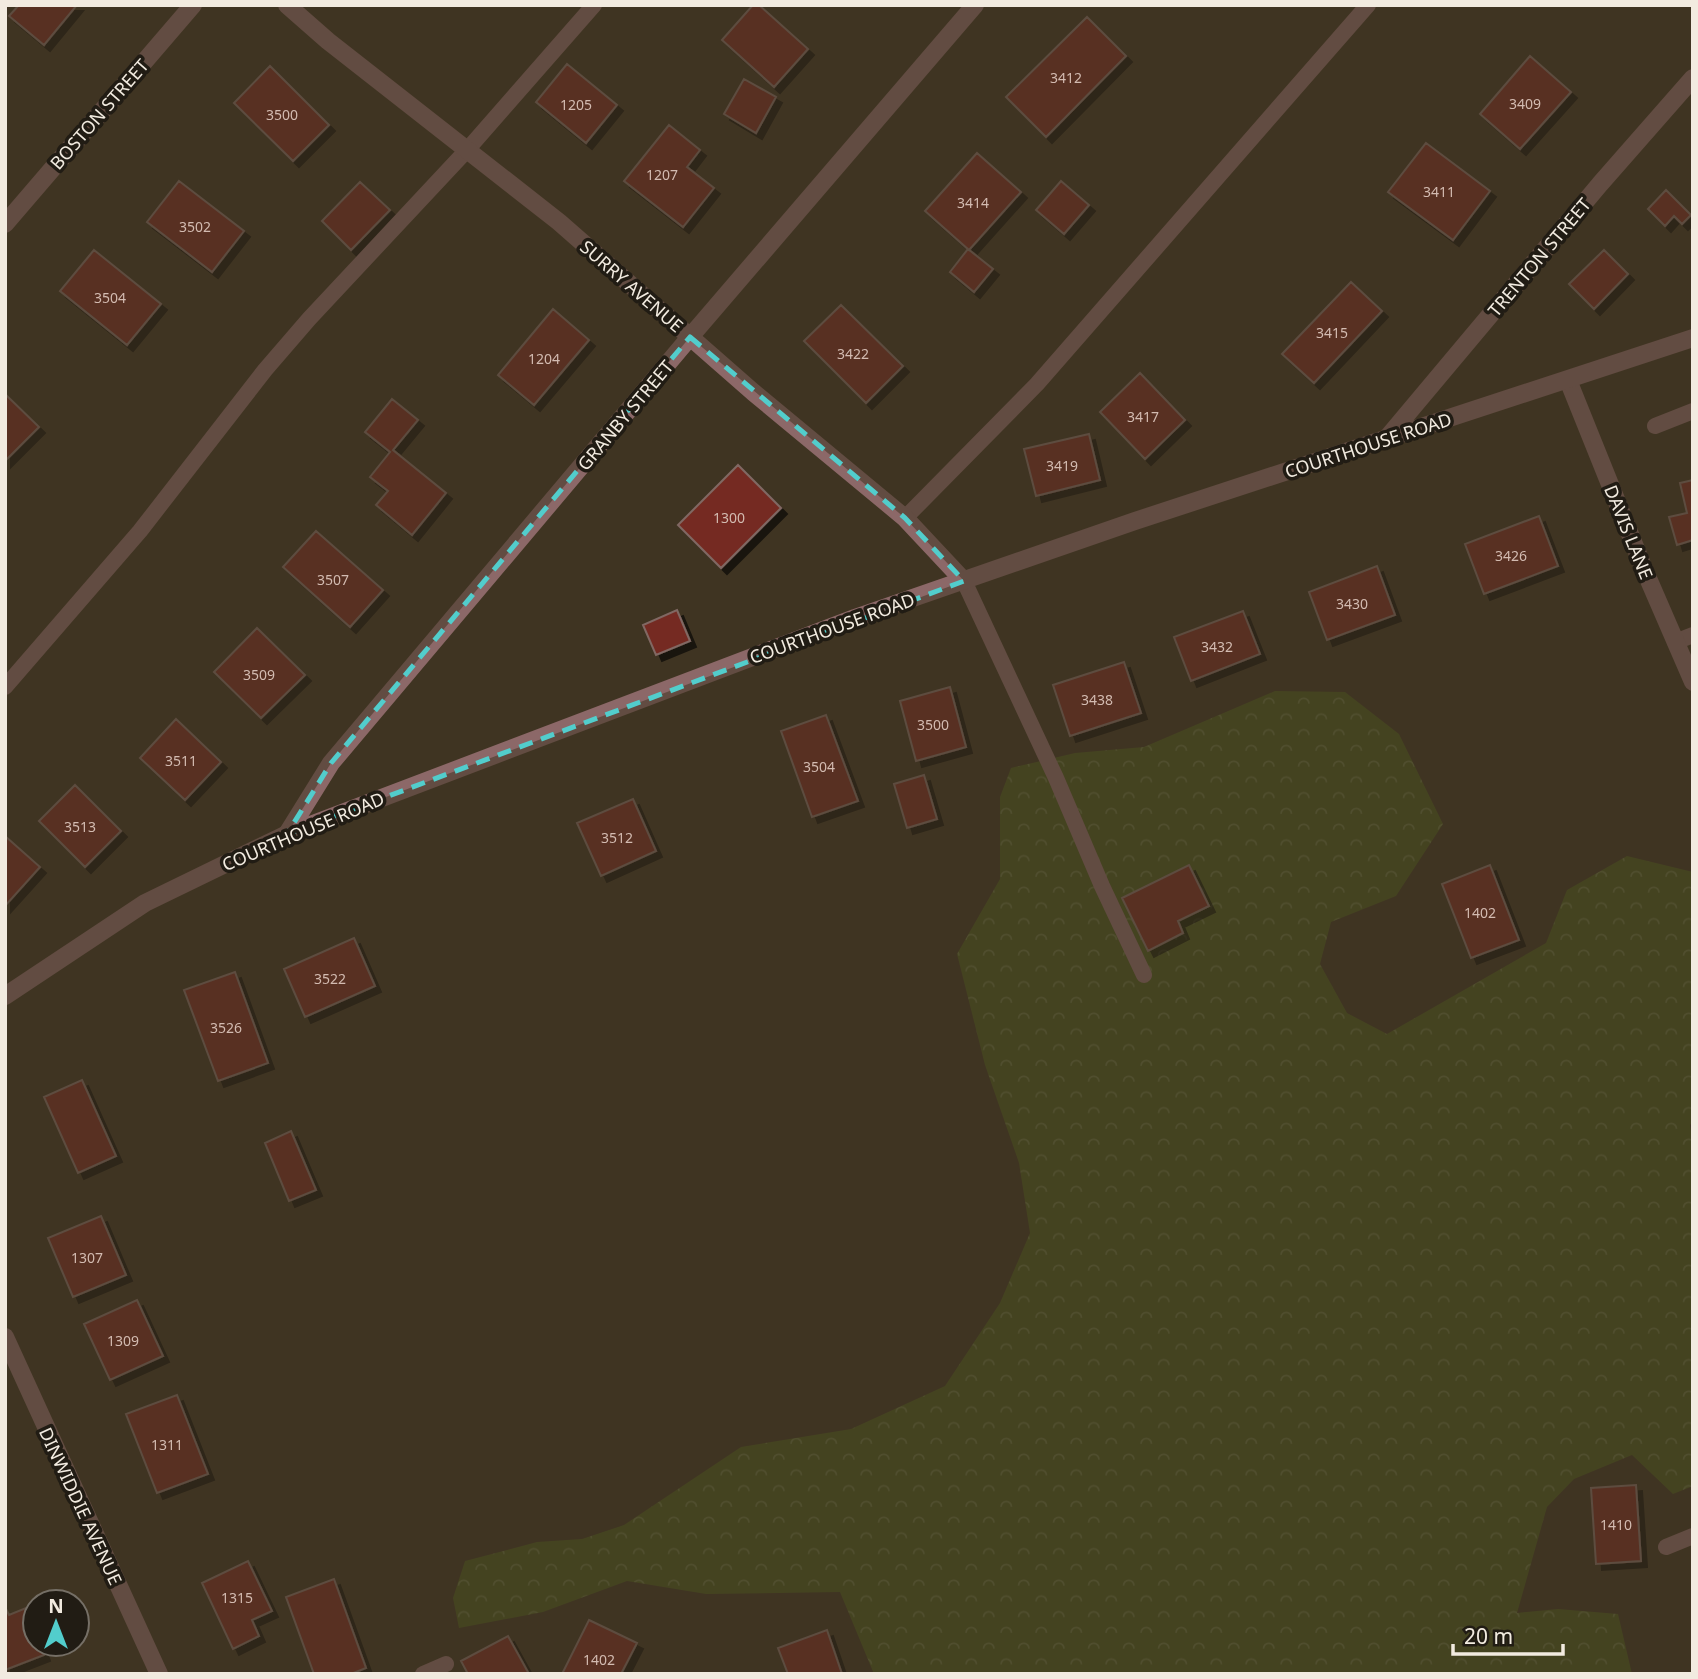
<svg xmlns="http://www.w3.org/2000/svg" width="1698" height="1679" font-family="'Noto Sans',sans-serif">
<style>
.forest{fill:url(#forest-crowns)}
.building{fill:#752c23;stroke:#816863;stroke-width:2;filter:url(#shadow)}
.lines{fill:none;stroke-linecap:round;stroke-linejoin:round}
.service{stroke:#8c6868;stroke-width:16}
.minor{stroke:#8c6868;stroke-width:18}
.tertiary{stroke:#8c6868;stroke-width:18}
.marked{fill:none;stroke:#52cdcc;stroke-width:5;stroke-dasharray:14 9;stroke-linejoin:round}
.labels{text-anchor:middle;dominant-baseline:central;stroke-width:7;stroke-linejoin:round;paint-order:stroke}
.number-label{font-size:14px;fill:#d3bbb1}
.street-label{font-size:18px;fill:#f2ebe0;stroke:#211c14}
</style>
<defs>
<pattern id="forest-crowns" width="20" height="18" patternUnits="userSpaceOnUse" patternTransform="scale(1.75)"><rect width="20" height="18" fill="#4a551e"/><path d="M2 6a3 3 0 1 1 6 0M12 15a3 3 0 1 1 6 0" fill="none" stroke="#656e3e"/></pattern>
<filter id="shadow"><feDropShadow dx="6" dy="6" stdDeviation="0" flood-color="#0009"/></filter>
</defs>
<rect width="100%" height="100%" fill="#3f3422"/>
<path class="forest" d="M 1275,691 L 1345,692 L 1399,734 L 1443,824 L 1396,896 L 1331,922 L 1320,964 L 1347,1013 L 1387,1034 L 1546,943 L 1567,890 L 1627,856 L 1693,872 L 1693,1121 L 1690,1125 L 1693,1144 L 1693,1486 L 1673,1494 L 1632,1455 L 1574,1479 L 1547,1507 L 1517,1613 L 1558,1609 L 1618,1614 L 1632,1674 L 874,1674 L 840,1592 L 706,1594 L 627,1581 L 543,1612 L 459,1628 L 453,1598 L 465,1561 L 537,1542 L 582,1539 L 624,1525 L 741,1447 L 851,1429 L 945,1386 L 1000,1303 L 1030,1233 L 1019,1163 L 985,1065 L 957,954 L 1000,879 L 1000,797 L 1011,768 L 1075,753 L 1144,747 Z"/>
<path class="building" d="M 19,5 L 77,5 L 44,45 L 9,16 Z
M 753,5 L 759,5 L 808,49 L 774,87 L 722,40 Z
M 1087,17 L 1126,56 L 1046,137 L 1006,97 Z
M 1530,56 L 1571,92 L 1520,149 L 1480,114 Z
M 567,64 L 617,105 L 586,143 L 536,102 Z
M 270,66 L 329,125 L 293,161 L 234,103 Z
M 744,79 L 776,97 L 756,133 L 724,114 Z
M 669,125 L 700,150 L 687,167 L 714,188 L 683,227 L 624,181 Z
M 1426,143 L 1490,191 L 1453,240 L 1388,192 Z
M 977,153 L 1021,192 L 969,250 L 925,211 Z
M 179,181 L 244,231 L 212,272 L 147,222 Z
M 1061,181 L 1089,205 L 1064,234 L 1036,210 Z
M 360,182 L 390,210 L 351,250 L 322,221 Z
M 1666,190 L 1691,215 L 1682,224 L 1674,216 L 1665,226 L 1648,209 Z
M 968,249 L 993,269 L 974,292 L 950,272 Z
M 94,250 L 161,304 L 127,345 L 60,291 Z
M 1604,250 L 1628,274 L 1594,309 L 1569,284 Z
M 1351,282 L 1382,311 L 1314,383 L 1282,354 Z
M 841,305 L 903,366 L 866,403 L 804,341 Z
M 553,309 L 589,340 L 534,405 L 498,375 Z
M 1140,373 L 1185,420 L 1145,459 L 1100,412 Z
M 5,394 L 39,427 L 5,461 Z
M 392,399 L 418,420 L 393,450 L 446,493 L 412,535 L 376,505 L 388,491 L 370,477 L 390,452 L 365,432 Z
M 1089,434 L 1100,480 L 1036,496 L 1024,449 Z
M 738,465 L 781,508 L 721,568 L 678,525 Z
M 1693,480 L 1693,540 L 1677,545 L 1669,517 L 1687,513 L 1680,483 Z
M 1539,516 L 1558,566 L 1484,594 L 1465,544 Z
M 316,531 L 383,590 L 350,627 L 283,567 Z
M 1377,566 L 1395,615 L 1327,640 L 1309,592 Z
M 677,610 L 690,641 L 656,655 L 643,625 Z
M 1243,611 L 1260,654 L 1191,681 L 1174,637 Z
M 257,628 L 305,675 L 261,718 L 214,672 Z
M 1124,662 L 1141,713 L 1070,736 L 1053,685 Z
M 950,687 L 966,747 L 916,761 L 900,701 Z
M 826,715 L 858,801 L 812,817 L 781,731 Z
M 176,719 L 221,762 L 185,800 L 140,758 Z
M 924,775 L 937,819 L 907,828 L 894,784 Z
M 75,785 L 121,831 L 85,867 L 39,821 Z
M 633,799 L 656,851 L 601,876 L 577,823 Z
M 5,836 L 40,867 L 5,906 Z
M 1189,865 L 1209,906 L 1178,921 L 1183,933 L 1148,951 L 1122,898 Z
M 1490,865 L 1519,940 L 1471,958 L 1442,884 Z
M 354,938 L 375,986 L 305,1017 L 284,969 Z
M 235,972 L 268,1063 L 218,1081 L 184,990 Z
M 82,1080 L 116,1156 L 78,1173 L 44,1097 Z
M 291,1131 L 316,1190 L 289,1201 L 265,1143 Z
M 101,1216 L 126,1275 L 73,1297 L 48,1238 Z
M 137,1300 L 163,1356 L 110,1380 L 84,1324 Z
M 177,1395 L 208,1474 L 157,1493 L 126,1414 Z
M 1636,1485 L 1641,1561 L 1596,1564 L 1591,1488 Z
M 248,1561 L 272,1611 L 252,1620 L 259,1636 L 233,1649 L 202,1583 Z
M 334,1579 L 366,1668 L 351,1674 L 314,1674 L 286,1597 Z
M 5,1607 L 9,1615 L 26,1608 L 35,1631 L 35,1644 L 40,1644 L 44,1655 L 5,1670 Z
M 589,1620 L 637,1643 L 621,1674 L 562,1674 Z
M 827,1630 L 842,1674 L 788,1674 L 778,1648 Z
M 508,1636 L 529,1674 L 468,1674 L 461,1661 Z"/>
<g class="lines">
<path class="service" d="M 1655,426 L 1693,411
M 905,518 L 1037,384 L 1368,5
M 964,581 L 1056,778 L 1102,886 L 1144,975
M 1675,642 L 1693,635
M 5,687 L 140,531 L 265,370 L 309,319 L 467,150 L 594,5
M 1666,1547 L 1693,1536
M 423,1674 L 446,1664"/>
<path class="minor" d="M 287,5 L 328,41 L 559,222 L 753,392 L 905,518 L 964,581
M 5,224 L 193,5
M 1568,380 L 1644,569 L 1693,682
M 1387,438 L 1600,184 L 1693,78
M 287,834 L 331,763 L 690,337 L 975,5
M 5,1337 L 159,1674"/>
<path class="tertiary" d="M 5,996 L 145,903 L 287,834 L 855,618 L 1135,521 L 1693,338"/>
</g>
<path d="M0 0H1698V1679H0ZM 690,337 L 905,518 L 964,581 L 287,834 L 331,763 Z" fill="#3f3422" fill-opacity=".55" fill-rule="evenodd"/>
<path class="marked" d="M 690,337 L 905,518 L 964,581 L 287,834 L 331,763 Z"/>
<g class="labels">
<g class="number-label">
<text x="1066" y="77">3412</text>
<text x="1525" y="103">3409</text>
<text x="576" y="104">1205</text>
<text x="282" y="114">3500</text>
<text x="662" y="174">1207</text>
<text x="1439" y="191">3411</text>
<text x="973" y="202">3414</text>
<text x="195" y="226">3502</text>
<text x="110" y="297">3504</text>
<text x="1332" y="332">3415</text>
<text x="853" y="353">3422</text>
<text x="544" y="358">1204</text>
<text x="1143" y="416">3417</text>
<text x="1062" y="465">3419</text>
<text x="729" y="517">1300</text>
<text x="1511" y="555">3426</text>
<text x="333" y="579">3507</text>
<text x="1352" y="603">3430</text>
<text x="1217" y="646">3432</text>
<text x="259" y="674">3509</text>
<text x="1097" y="699">3438</text>
<text x="933" y="724">3500</text>
<text x="181" y="760">3511</text>
<text x="819" y="766">3504</text>
<text x="80" y="826">3513</text>
<text x="617" y="837">3512</text>
<text x="1480" y="912">1402</text>
<text x="330" y="978">3522</text>
<text x="226" y="1027">3526</text>
<text x="87" y="1257">1307</text>
<text x="123" y="1340">1309</text>
<text x="167" y="1444">1311</text>
<text x="1616" y="1524">1410</text>
<text x="237" y="1597">1315</text>
<text x="599" y="1659">1402</text>
</g>
<g class="street-label">
<text transform="translate(99 114) rotate(-49)">BOSTON STREET</text>
<text transform="translate(1539 257) rotate(-50)">TRENTON STREET</text>
<text transform="translate(632 286) rotate(41)">SURRY AVENUE</text>
<text transform="translate(625 415) rotate(-50)">GRANBY STREET</text>
<text transform="translate(1368 445) rotate(-18)">COURTHOUSE ROAD</text>
<text transform="translate(1629 532) rotate(68)">DAVIS LANE</text>
<text transform="translate(832 628) rotate(-20)">COURTHOUSE ROAD</text>
<text transform="translate(303 831) rotate(-23)">COURTHOUSE ROAD</text>
<text transform="translate(81 1506) rotate(65)">DINWIDDIE AVENUE</text>
</g>
</g>
<rect width="1698" height="1679" fill="none" stroke="#f2ebe0" stroke-width="14"/>
<g transform="translate(56 1623)"><circle r="33" fill="#211c14" stroke="#756f66" stroke-width="2"/>
<path d="M0-5L12 26L0 18L-12 26Z" fill="#52cdcc"/>
<text y="-10" font-size="19" font-weight="bold" text-anchor="middle" fill="#f2ebe0">N</text>
</g>
<path d="M1453 1644v10h110v-10" fill="none" stroke="#f2ebe0" stroke-width="3.5"/>
<text x="1464" y="1644" font-size="21" fill="#f2ebe0" stroke="#211c14" stroke-width="5" paint-order="stroke">20 m</text>
</svg>
